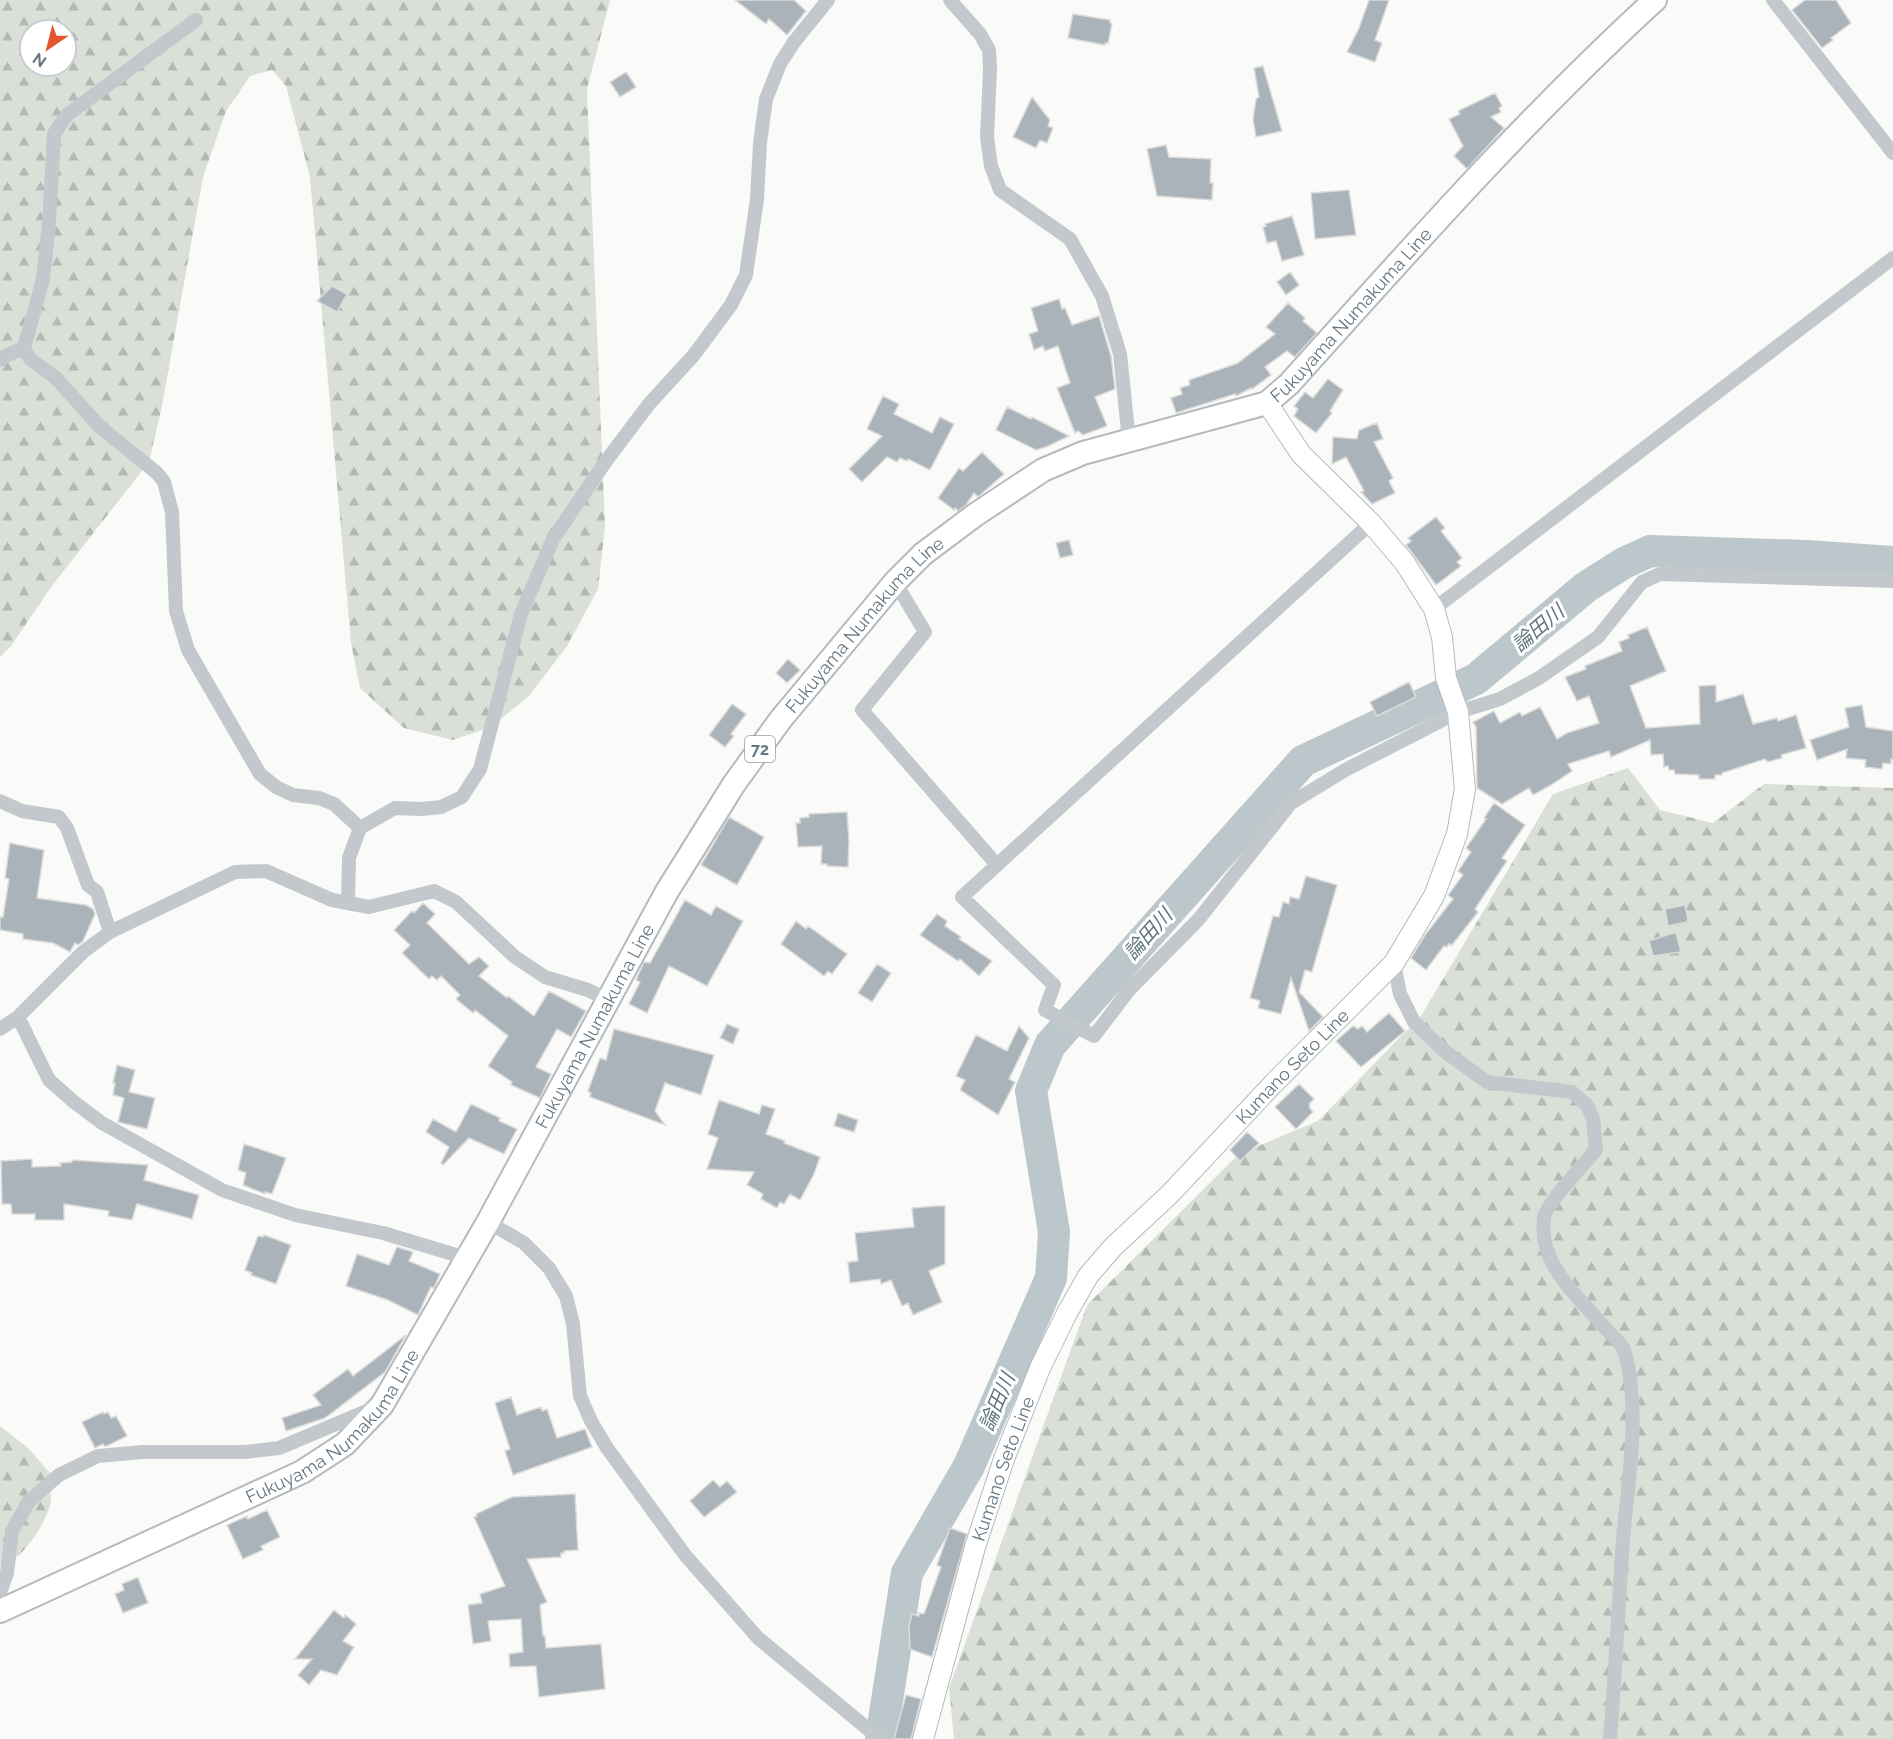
<svg xmlns="http://www.w3.org/2000/svg" width="1893" height="1739" font-family="Raleway,'Noto Sans JP',sans-serif">
<style>
.forest{fill:url(#forest-firs);fill-rule:evenodd}
.lines{fill:none;stroke-linecap:round;stroke-linejoin:round}
.river{stroke:#bbc7cb;stroke-width:32}
.building{fill:#aab3b9;stroke:#dcdcda;stroke-width:1.5}
.secondary-casing{stroke:#b3babf;stroke-width:22}
.primary-casing{stroke:#b5babe;stroke-width:26}
.minor{stroke:#c3c8cc;stroke-width:14}
.secondary{stroke:#fff;stroke-width:20}
.primary{stroke:#fff;stroke-width:22}
.labels{text-anchor:middle;dominant-baseline:central;stroke-width:6;stroke-linejoin:round;paint-order:stroke}
.shield{fill:#fff;stroke:#939fa8;stroke-width:1.5}
.shield-label{font-size:16px;font-weight:bold;fill:#657683}
.street-label{font-size:18px;fill:#657683;stroke:#fff}
.water-label{font-size:20px;font-style:italic;fill:#60757c;stroke:#fff}
</style>
<defs>
<pattern id="forest-firs" width="22" height="20" patternUnits="userSpaceOnUse" patternTransform="scale(1.5)"><rect width="22" height="20" fill="#dadfd7"/><path d="M5 1l3.5 6h-7zM16 11l3.5 6h-7z" fill="#b4b9b4"/></pattern>
</defs>
<rect width="100%" height="100%" fill="#fafaf8"/>
<path class="forest" d="M 0,0 L 610,0 L 587,89 L 605,526 L 598,589 L 567,646 L 529,696 L 491,727 L 453,740 L 404,728 L 360,688 L 351,643 L 310,177 L 286,86 L 272,70 L 250,76 L 226,111 L 203,177 L 162,406 L 149,462 L 51,587 L 11,646 L 0,657 ZM 30,30 L 66,30 L 66,66 L 30,66 Z
M 1628,768 L 1660,810 L 1713,823 L 1764,784 L 1893,788 L 1893,1739 L 954,1739 L 949,1688 L 1087,1305 L 1239,1154 L 1318,1121 L 1421,1016 L 1553,794 Z
M 0,1426 L 28,1448 L 50,1473 C 50,1483 52,1497 50,1506 C 44,1525 21,1563 0,1565 Z"/>
<g class="lines">
<path class="river" d="M 881,1739 L 907,1573 L 969,1466 L 1051,1278 L 1054,1232 L 1031,1091 L 1050,1045 L 1303,761 L 1476,679 L 1586,587 L 1624,563 L 1650,551 L 1807,556 L 1893,562"/>
</g>
<path class="building" d="M 735,0 L 794,0 L 806,11 L 787,35 L 769,19 L 766,24 Z
M 1369,0 L 1389,0 L 1375,40 L 1382,43 L 1375,62 L 1347,52 L 1359,28 Z
M 1805,0 L 1836,0 L 1851,23 L 1831,38 L 1833,40 L 1822,48 L 1792,10 Z
M 1073,14 L 1110,20 L 1110,23 L 1112,24 L 1108,43 L 1105,43 L 1105,45 L 1068,38 Z
M 1263,66 L 1282,131 L 1256,137 L 1253,119 L 1256,99 L 1259,97 L 1254,68 Z
M 626,72 L 636,87 L 620,97 L 610,82 Z
M 1495,93 L 1502,106 L 1499,108 L 1501,112 L 1491,117 L 1504,128 L 1467,169 L 1454,156 L 1463,146 L 1449,119 L 1460,114 L 1458,111 Z
M 1032,97 L 1050,120 L 1048,126 L 1053,128 L 1047,143 L 1040,140 L 1036,148 L 1013,137 Z
M 1166,145 L 1169,157 L 1211,159 L 1210,183 L 1213,183 L 1212,200 L 1157,196 L 1147,149 Z
M 1349,190 L 1356,235 L 1315,239 L 1311,193 Z
M 1292,216 L 1304,255 L 1282,261 L 1276,241 L 1267,243 L 1263,227 L 1266,226 L 1265,224 Z
M 1290,272 L 1299,285 L 1286,295 L 1277,282 Z
M 332,286 L 347,294 L 337,312 L 317,301 Z
M 1059,299 L 1062,309 L 1065,308 L 1072,325 L 1099,316 L 1111,356 L 1115,389 L 1095,397 L 1107,426 L 1083,435 L 1078,431 L 1075,433 L 1057,388 L 1070,383 L 1058,346 L 1045,351 L 1043,346 L 1034,350 L 1029,334 L 1038,331 L 1031,308 Z
M 1288,303 L 1305,318 L 1303,321 L 1317,333 L 1295,357 L 1287,351 L 1265,367 L 1271,375 L 1252,389 L 1251,388 L 1236,396 L 1235,394 L 1176,413 L 1171,398 L 1182,394 L 1180,388 L 1190,385 L 1189,380 L 1238,363 L 1275,334 L 1266,327 Z
M 1328,379 L 1343,390 L 1330,411 L 1332,413 L 1316,433 L 1294,416 L 1298,409 L 1294,406 L 1305,392 L 1313,398 Z
M 883,396 L 899,404 L 894,414 L 932,433 L 940,417 L 954,424 L 930,470 L 908,459 L 907,461 L 900,458 L 897,462 L 887,457 L 862,482 L 849,469 L 882,436 L 867,429 Z
M 1007,407 L 1031,419 L 1032,417 L 1069,436 L 1046,447 L 1036,450 L 996,430 Z
M 1377,423 L 1383,439 L 1374,442 L 1393,478 L 1389,481 L 1395,493 L 1372,504 L 1361,492 L 1364,491 L 1346,457 L 1332,464 L 1333,437 L 1357,439 L 1359,430 Z
M 982,452 L 1004,474 L 978,497 L 974,493 L 966,505 L 958,511 L 955,508 L 954,510 L 938,498 L 959,468 L 963,471 Z
M 1436,517 L 1445,528 L 1441,531 L 1462,558 L 1457,562 L 1461,566 L 1436,585 L 1406,545 L 1411,541 L 1408,538 Z
M 1069,540 L 1073,555 L 1060,558 L 1056,543 Z
M 1647,627 L 1666,671 L 1630,686 L 1646,728 L 1700,724 L 1699,686 L 1716,685 L 1716,702 L 1743,694 L 1753,724 L 1777,718 L 1778,721 L 1796,715 L 1806,748 L 1781,755 L 1782,758 L 1768,762 L 1765,759 L 1722,773 L 1722,775 L 1715,775 L 1715,779 L 1699,779 L 1699,775 L 1675,774 L 1674,770 L 1669,770 L 1668,766 L 1664,767 L 1663,754 L 1651,755 L 1650,740 L 1611,757 L 1609,751 L 1568,764 L 1572,771 L 1551,785 L 1533,795 L 1529,788 L 1502,804 L 1477,788 L 1476,727 L 1473,722 L 1494,711 L 1500,723 L 1520,712 L 1522,716 L 1540,707 L 1557,739 L 1567,733 L 1599,723 L 1589,696 L 1577,701 L 1565,677 L 1586,669 L 1585,666 L 1622,651 L 1619,642 L 1629,638 L 1628,635 Z
M 788,659 L 800,670 L 787,683 L 776,673 Z
M 1409,682 L 1416,697 L 1377,716 L 1370,702 Z
M 732,704 L 746,714 L 731,734 L 734,736 L 725,747 L 709,735 Z
M 1862,705 L 1866,727 L 1893,731 L 1893,760 L 1891,759 L 1891,764 L 1883,763 L 1882,769 L 1865,767 L 1866,760 L 1846,758 L 1847,749 L 1817,760 L 1810,740 L 1849,727 L 1845,708 Z
M 1494,803 L 1525,825 L 1502,858 L 1507,861 L 1475,909 L 1478,912 L 1452,945 L 1449,944 L 1447,947 L 1444,946 L 1426,970 L 1411,958 L 1425,935 L 1453,899 L 1448,895 L 1463,875 L 1458,871 L 1471,852 L 1466,848 L 1486,819 L 1484,818 Z
M 847,812 L 849,841 L 848,867 L 827,866 L 827,864 L 821,864 L 822,846 L 798,847 L 796,823 L 800,823 L 800,818 L 809,817 L 809,814 Z
M 729,817 L 764,837 L 737,885 L 701,865 Z
M 10,843 L 44,850 L 37,898 L 86,905 L 93,909 L 95,914 L 83,941 L 78,945 L 75,943 L 70,952 L 53,943 L 23,939 L 23,934 L 0,930 L 0,917 L 3,917 L 9,879 L 5,878 Z
M 1306,876 L 1337,885 L 1312,972 L 1305,970 L 1299,992 L 1323,1017 L 1309,1031 L 1291,978 L 1281,1014 L 1258,1008 L 1260,1001 L 1250,998 L 1273,916 L 1279,917 L 1283,902 L 1289,904 L 1290,897 L 1299,899 Z
M 685,900 L 711,915 L 716,906 L 743,921 L 707,986 L 669,966 L 647,1013 L 629,1004 L 640,982 L 636,980 L 644,962 L 650,963 Z
M 423,903 L 435,914 L 427,923 L 469,964 L 479,957 L 489,966 L 479,976 L 507,998 L 508,996 L 534,1016 L 549,991 L 586,1011 L 571,1037 L 557,1029 L 536,1067 L 551,1074 L 540,1098 L 511,1085 L 512,1082 L 488,1066 L 508,1036 L 475,1010 L 473,1013 L 456,999 L 460,995 L 441,976 L 437,980 L 432,976 L 429,979 L 402,953 L 410,945 L 394,930 L 412,911 L 414,913 Z
M 1685,905 L 1688,919 L 1687,922 L 1668,926 L 1665,909 Z
M 937,914 L 947,921 L 945,926 L 961,937 L 959,939 L 992,961 L 979,976 L 960,959 L 958,961 L 920,935 Z
M 796,921 L 806,929 L 808,926 L 847,954 L 832,974 L 828,971 L 824,976 L 781,944 Z
M 1676,932 L 1681,952 L 1653,956 L 1649,941 Z
M 877,964 L 891,973 L 872,1002 L 858,993 Z
M 1389,1013 L 1405,1031 L 1361,1067 L 1336,1041 L 1353,1026 L 1358,1029 L 1362,1026 L 1367,1032 Z
M 727,1024 L 739,1029 L 733,1044 L 720,1038 Z
M 1019,1026 L 1029,1038 L 1009,1079 L 1015,1082 L 998,1115 L 960,1090 L 965,1080 L 956,1076 L 976,1035 L 1007,1051 Z
M 614,1029 L 714,1055 L 701,1095 L 665,1083 L 655,1111 L 665,1125 L 590,1097 L 591,1093 L 588,1091 L 600,1058 L 606,1060 Z
M 117,1065 L 135,1070 L 129,1092 L 155,1098 L 147,1129 L 118,1122 L 124,1098 L 113,1095 L 115,1083 L 113,1083 Z
M 1299,1084 L 1314,1099 L 1309,1104 L 1310,1106 L 1309,1107 L 1313,1112 L 1296,1129 L 1275,1107 Z
M 719,1100 L 759,1114 L 762,1105 L 775,1109 L 766,1134 L 785,1141 L 784,1143 L 820,1157 L 814,1174 L 800,1200 L 790,1194 L 784,1204 L 780,1202 L 777,1208 L 761,1199 L 763,1194 L 747,1185 L 754,1172 L 707,1169 L 718,1138 L 708,1134 Z
M 471,1104 L 500,1118 L 499,1121 L 517,1129 L 504,1154 L 469,1138 L 443,1165 L 441,1163 L 449,1147 L 426,1132 L 433,1119 L 456,1132 Z
M 838,1113 L 858,1120 L 854,1132 L 834,1126 Z
M 1247,1132 L 1259,1143 L 1240,1161 L 1230,1150 Z
M 244,1144 L 286,1158 L 272,1194 L 265,1192 L 265,1194 L 243,1185 L 246,1173 L 238,1170 Z
M 32,1159 L 32,1167 L 61,1166 L 60,1163 L 72,1162 L 72,1160 L 148,1165 L 144,1180 L 199,1195 L 192,1219 L 137,1204 L 132,1220 L 108,1216 L 109,1211 L 64,1204 L 64,1220 L 35,1220 L 35,1214 L 12,1214 L 11,1204 L 2,1204 L 1,1161 Z
M 936,1206 L 945,1206 L 945,1264 L 929,1271 L 942,1302 L 913,1315 L 908,1303 L 902,1306 L 891,1280 L 881,1284 L 880,1279 L 850,1283 L 848,1262 L 858,1261 L 855,1233 L 914,1227 L 912,1208 Z
M 264,1235 L 291,1245 L 276,1284 L 251,1275 L 252,1273 L 245,1270 L 258,1236 L 263,1237 Z
M 397,1247 L 413,1252 L 409,1261 L 440,1274 L 434,1288 L 431,1287 L 427,1295 L 418,1315 L 388,1300 L 346,1286 L 357,1254 L 389,1265 Z
M 406,1335 L 385,1372 L 325,1418 L 286,1431 L 282,1418 L 321,1405 L 313,1395 L 348,1369 L 353,1376 Z
M 511,1397 L 517,1415 L 541,1407 L 542,1411 L 547,1409 L 557,1438 L 585,1429 L 592,1447 L 513,1475 L 505,1451 L 510,1449 L 495,1403 Z
M 103,1412 L 104,1414 L 108,1412 L 111,1418 L 116,1416 L 127,1436 L 107,1446 L 104,1446 L 103,1444 L 95,1448 L 82,1422 Z
M 713,1480 L 720,1487 L 727,1481 L 737,1492 L 704,1517 L 690,1501 Z
M 575,1494 L 578,1550 L 564,1551 L 564,1553 L 561,1553 L 561,1557 L 527,1559 L 547,1602 L 540,1605 L 543,1636 L 545,1636 L 546,1648 L 601,1644 L 605,1689 L 539,1697 L 536,1666 L 510,1667 L 509,1654 L 523,1652 L 521,1619 L 488,1621 L 491,1641 L 473,1644 L 468,1605 L 482,1603 L 480,1594 L 505,1586 L 474,1517 L 477,1516 L 476,1514 L 512,1497 Z
M 267,1510 L 280,1537 L 261,1546 L 263,1550 L 243,1559 L 227,1525 L 247,1516 L 248,1519 Z
M 950,1528 L 967,1534 L 932,1657 L 910,1649 L 909,1626 L 912,1614 L 919,1616 L 919,1613 L 924,1614 L 941,1567 L 937,1565 Z
M 136,1578 L 138,1578 L 148,1603 L 123,1613 L 115,1594 L 124,1590 L 122,1584 Z
M 334,1610 L 344,1618 L 345,1615 L 356,1624 L 343,1641 L 354,1647 L 337,1675 L 321,1670 L 309,1685 L 298,1675 L 312,1659 L 295,1659 Z
M 906,1695 L 921,1699 L 911,1739 L 894,1739 Z"/>
<g class="lines">
<g class="secondary-casing">
<g id="secondary">
<path id="s1" d="M 923,1739 L 975,1547 L 1004,1459 L 1040,1368 L 1067,1313 L 1088,1276 L 1113,1247 L 1170,1194 L 1272,1085 L 1394,963 L 1434,896 L 1457,834 L 1465,789 L 1458,712 L 1446,678 L 1442,637 L 1434,609 L 1405,563 L 1371,523 L 1301,454 L 1267,403"/>
</g>
</g>
<g class="primary-casing">
<g id="primary">
<path id="s2" d="M 0,1611 L 302,1472 L 345,1444 L 382,1405 L 488,1222 L 666,893 L 734,784 L 781,719 L 895,582 L 923,554 L 975,515 L 1043,470 L 1083,453 L 1267,403 L 1289,384 C 1407,253 1524,120 1655,0"/>
</g>
</g>
<path class="minor" d="M 950,0 L 980,34 L 989,50 L 990,69 L 987,137 L 991,166 L 1000,190 L 1070,239 L 1102,296 L 1120,354 L 1129,441
M 1773,0 L 1893,153
M 196,20 L 67,115 L 54,134 L 49,223 L 43,279 L 24,348 L 30,359 L 56,378 L 100,427 L 157,473 L 164,482 L 172,512 L 176,611 L 188,650 L 260,774 L 276,787 L 293,795 L 319,798 L 334,804 L 360,828
M 0,360 L 5,356 L 24,348
M 1371,523 L 962,897 L 1054,985 L 1045,1010 L 1094,1036 L 1129,990 L 1198,920 L 1291,803 L 1347,769 L 1458,712 L 1500,699 L 1539,678 L 1598,637 L 1642,582 L 1660,574 L 1893,581
M 895,582 L 925,632 L 862,710 L 997,865
M 1434,609 L 1893,258
M 0,801 L 22,811 L 59,817 L 67,828 L 88,885 L 97,892 L 110,932
M 348,903 L 349,858 L 360,828 L 395,808 L 422,809 L 441,807 L 462,797 L 480,769 L 521,614 L 553,539 L 606,461 L 649,404 L 693,356 L 731,305 L 746,275 L 757,199 L 760,143 L 766,99 L 780,64 L 794,42 L 828,0
M 1394,963 L 1400,994 L 1414,1022 L 1443,1050 L 1487,1082 L 1572,1092 L 1587,1105 L 1593,1119 L 1596,1150 C 1586,1162 1545,1205 1544,1218 C 1538,1265 1578,1296 1606,1329 C 1612,1336 1623,1344 1625,1353 C 1642,1417 1626,1489 1622,1553 C 1618,1615 1615,1677 1610,1739
M 18,1017 L 83,952 L 110,932 L 235,872 L 266,871 L 332,900 L 369,907 L 434,891 L 456,902 L 515,957 L 545,977 L 588,990 L 608,1000
M 0,1029 L 18,1017 L 49,1080 L 74,1102 L 102,1123 L 222,1190 L 295,1215 L 383,1233 L 466,1258
M 488,1222 L 524,1243 L 549,1268 L 566,1296 L 573,1324 L 580,1396 L 591,1421 L 607,1448 L 685,1555 L 758,1638 L 880,1739
M 0,1592 L 7,1573 L 12,1531 L 29,1501 L 59,1475 L 98,1456 L 143,1452 L 245,1452 L 279,1448 L 374,1408"/>
<use href="#secondary" class="secondary"/>
<use href="#primary" class="primary"/>
</g>
<g class="labels">
<rect class="shield" x="745" y="736" width="30" height="26" rx="4.5"/>
<g class="shield-label">
<text x="760" y="749">72</text>
</g>
<g class="street-label">
<text stroke="none"><textPath href="#s2" startOffset="1952">Fukuyama Numakuma Line</textPath></text>
<text stroke="none"><textPath href="#s2" startOffset="1358">Fukuyama Numakuma Line</textPath></text>
<text stroke="none"><textPath href="#s2" startOffset="872">Fukuyama Numakuma Line</textPath></text>
<text stroke="none"><textPath href="#s1" startOffset="786">Kumano Seto Line</textPath></text>
<text stroke="none"><textPath href="#s2" startOffset="386">Fukuyama Numakuma Line</textPath></text>
<text stroke="none"><textPath href="#s1" startOffset="282">Kumano Seto Line</textPath></text>
</g>
<g class="water-label">
<text transform="translate(1538 628) rotate(-40)">論田川</text>
<text transform="translate(1148 934) rotate(-48)">論田川</text>
<text transform="translate(997 1402) rotate(-67)">論田川</text>
</g>
</g>
<g transform="translate(48 48) rotate(215)"><circle r="28" fill="#ffffff" stroke="#c1c8cd" stroke-width="1.5"/>
<path d="M0-4.5L10 22L0 15L-10 22Z" fill="#e4572e"/>
<text y="-9" font-size="16" font-weight="bold" text-anchor="middle" fill="#657683">N</text>
</g>
</svg>
